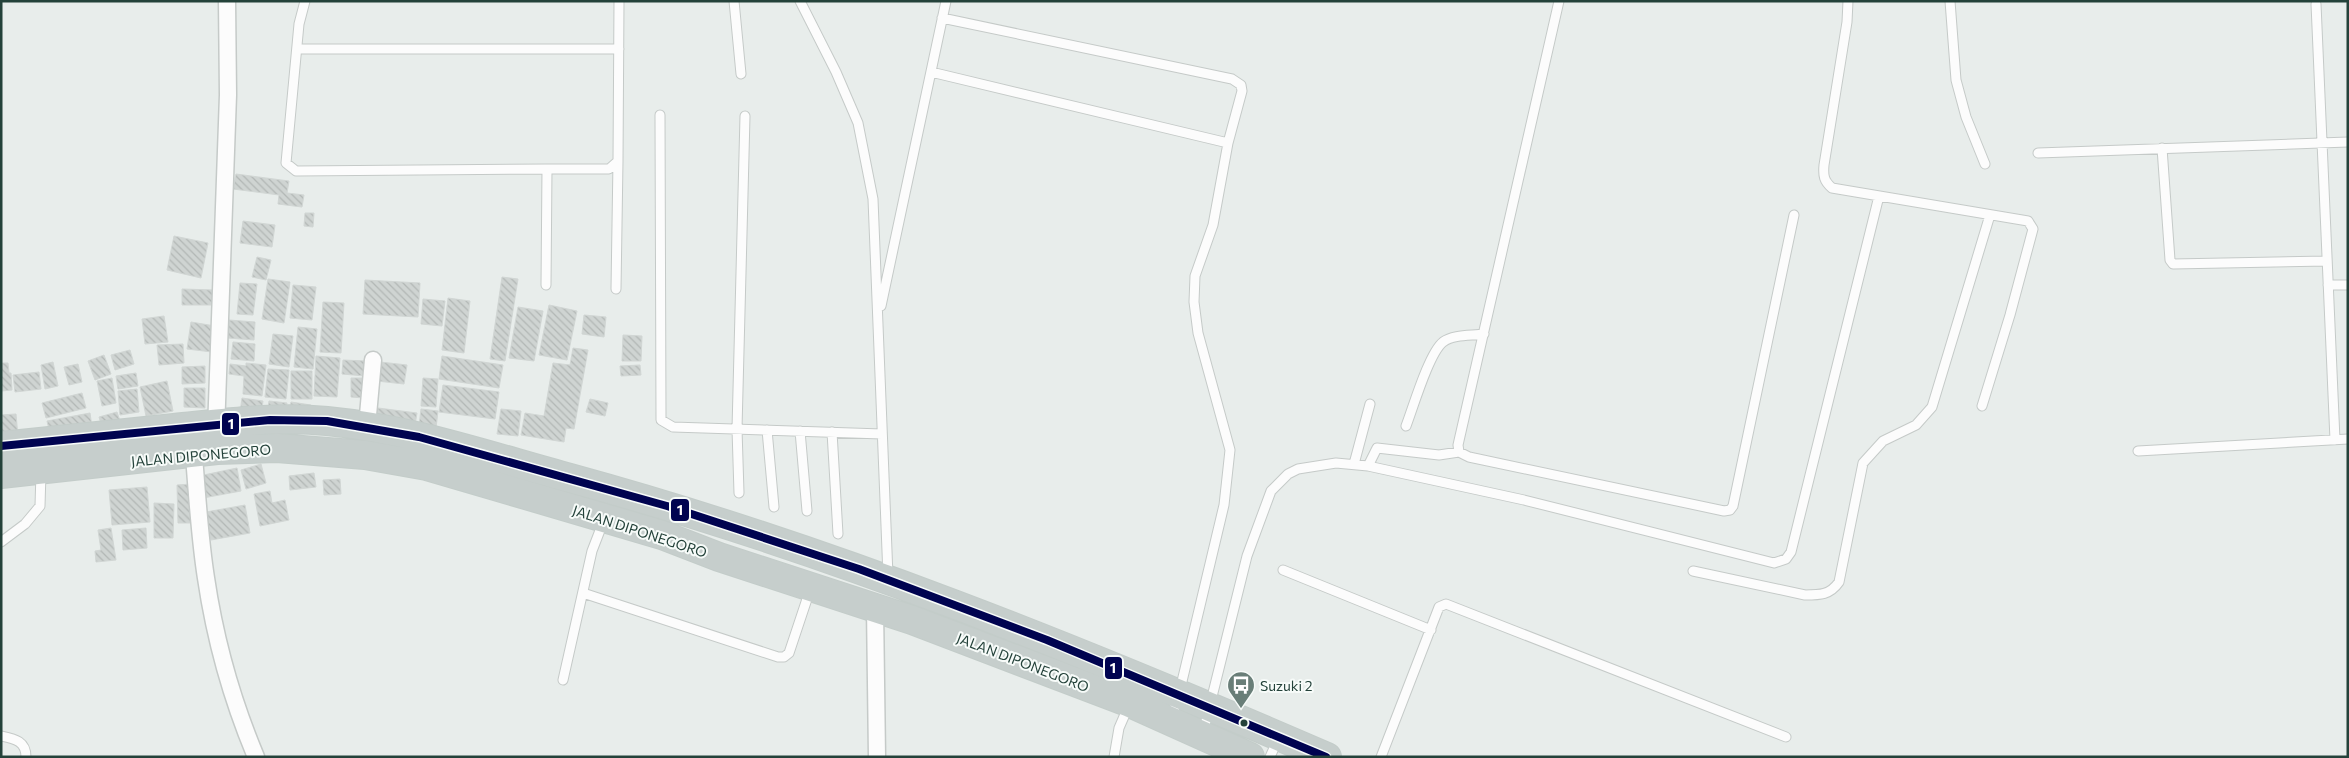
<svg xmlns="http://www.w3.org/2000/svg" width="2349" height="758" font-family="Commissioner,sans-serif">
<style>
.building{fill:url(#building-back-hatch);stroke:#d1d6d4}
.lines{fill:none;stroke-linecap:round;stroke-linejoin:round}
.service-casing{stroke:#c5cac8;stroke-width:11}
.minor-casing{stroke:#c5cac8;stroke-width:19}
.trunk-casing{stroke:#c3ccc9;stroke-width:30}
.service{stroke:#fcfcfc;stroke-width:9}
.minor{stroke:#fcfcfc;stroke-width:16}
.trunk{stroke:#c6cecc;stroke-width:28}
.bus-1-casing{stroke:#f7fbf9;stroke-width:11}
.bus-1{stroke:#000350;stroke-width:8}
.bus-dot{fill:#24423a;stroke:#f7fbf9;stroke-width:2}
.labels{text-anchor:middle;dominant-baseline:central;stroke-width:4;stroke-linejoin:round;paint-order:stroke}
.street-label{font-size:14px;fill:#24423a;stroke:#f7fbf9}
.poi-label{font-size:14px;fill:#24423a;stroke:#f7fbf9;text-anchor:start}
.line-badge{stroke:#f7fbf9;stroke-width:2}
.badge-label{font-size:14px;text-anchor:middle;font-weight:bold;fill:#fff}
</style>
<defs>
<pattern id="building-back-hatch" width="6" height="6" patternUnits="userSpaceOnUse" patternTransform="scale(1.25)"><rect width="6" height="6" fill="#cfd4d2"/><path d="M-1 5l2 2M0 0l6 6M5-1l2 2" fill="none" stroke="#b2b7b5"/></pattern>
</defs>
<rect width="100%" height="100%" fill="#e8edeb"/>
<path class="building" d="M 236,174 L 289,181 L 287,193 L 304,195 L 302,207 L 278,204 L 279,195 L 233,189 Z
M 305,213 L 314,213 L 313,227 L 304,226 Z
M 243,221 L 275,225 L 272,247 L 240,243 Z
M 174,236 L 208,243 L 201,278 L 167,270 Z
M 257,257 L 271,260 L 266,280 L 252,277 Z
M 502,277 L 518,279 L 505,361 L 490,359 Z
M 268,279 L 290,282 L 284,323 L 262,319 Z
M 365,280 L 420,283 L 418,317 L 363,314 Z
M 240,283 L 257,284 L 253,315 L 237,314 Z
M 293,285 L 316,287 L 312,320 L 290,318 Z
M 182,289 L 214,290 L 214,305 L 182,305 Z
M 448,298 L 470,301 L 464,353 L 442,350 Z
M 423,299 L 445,301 L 442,326 L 421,324 Z
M 323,302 L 344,303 L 341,353 L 320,352 Z
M 549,305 L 577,311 L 567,360 L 539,355 Z
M 518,307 L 543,311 L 534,361 L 509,358 Z
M 584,315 L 606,317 L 604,337 L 582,334 Z
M 164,316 L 168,342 L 145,344 L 142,319 Z
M 229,320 L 255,322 L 254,340 L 228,338 Z
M 191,322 L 215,326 L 212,352 L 187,349 Z
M 298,327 L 317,329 L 313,369 L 294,367 Z
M 273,334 L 293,336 L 289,367 L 269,364 Z
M 623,335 L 642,336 L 641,361 L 622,361 Z
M 233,342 L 255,344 L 254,361 L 231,359 Z
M 183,344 L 184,363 L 159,365 L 157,345 Z
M 573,348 L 588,350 L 574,429 L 566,428 L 564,442 L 521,435 L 525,413 L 544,416 L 553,363 L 570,365 Z
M 130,350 L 134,364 L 115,370 L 111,355 Z
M 104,355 L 111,374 L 95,380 L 88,361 Z
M 316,356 L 340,358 L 337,397 L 314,396 Z
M 442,356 L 503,365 L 499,388 L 439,379 Z
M 343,360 L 366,361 L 365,376 L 342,374 Z
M 53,362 L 58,386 L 45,389 L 41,365 Z
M 380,362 L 407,365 L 404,384 L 377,381 Z
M 1,363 L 8,363 L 9,373 L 11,373 L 12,390 L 1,391 Z
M 246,363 L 266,365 L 262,396 L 243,394 L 244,376 L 229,374 L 230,364 L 246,366 Z
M 78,364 L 82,382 L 69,385 L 64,367 Z
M 640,365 L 641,375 L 621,376 L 620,366 Z
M 205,366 L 205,383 L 182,384 L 182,367 Z
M 268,369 L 289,370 L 286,399 L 265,397 Z
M 291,371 L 312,371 L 312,399 L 291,399 Z
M 39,372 L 41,389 L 15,392 L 13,375 Z
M 136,373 L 138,386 L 118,389 L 116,376 Z
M 112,378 L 116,403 L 102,406 L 97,381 Z
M 351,378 L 365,378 L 364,398 L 351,397 Z
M 423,378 L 438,379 L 436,407 L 421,406 Z
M 167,381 L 173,411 L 146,416 L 140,387 Z
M 443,385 L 499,392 L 495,419 L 439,412 Z
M 184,388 L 205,388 L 205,408 L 184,407 Z
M 137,389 L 139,412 L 120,415 L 118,391 Z
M 82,393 L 86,408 L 46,418 L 42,403 Z
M 242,398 L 263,401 L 261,415 L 240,413 Z
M 590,399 L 608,403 L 605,416 L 586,412 Z
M 269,401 L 287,403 L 285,417 L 267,415 Z
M 291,402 L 311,405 L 309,417 L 289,414 Z
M 378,408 L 417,413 L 414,431 L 375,425 Z
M 421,409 L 438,411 L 436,428 L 419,426 Z
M 501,409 L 521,411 L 518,436 L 497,434 Z
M 117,412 L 121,424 L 103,430 L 99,417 Z
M 90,413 L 92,427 L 50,434 L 47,421 Z
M 16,414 L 18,437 L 1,438 L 1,415 Z
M 261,464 L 266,483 L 246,489 L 241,470 Z
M 237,468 L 241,491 L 203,498 L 199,476 Z
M 314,473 L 316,487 L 290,490 L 289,476 Z
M 340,479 L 341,494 L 324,495 L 323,480 Z
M 192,484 L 193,523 L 178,523 L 177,485 Z
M 147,487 L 150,522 L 112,525 L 109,490 Z
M 270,491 L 272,503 L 285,500 L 289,520 L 260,526 L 254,494 Z
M 154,503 L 174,504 L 173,538 L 154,538 Z
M 245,505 L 250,533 L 211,540 L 206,512 Z
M 111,528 L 116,560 L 96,562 L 95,551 L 101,550 L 98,530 Z
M 146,528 L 147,548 L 123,550 L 122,530 Z"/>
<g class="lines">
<g class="service-casing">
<path id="service" d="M 305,1 L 299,24 L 286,163 L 296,171 L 547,169
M 734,1 L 741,74
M 800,1 L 836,72 L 858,123 L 873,199 L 888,576
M 1848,1 L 1847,22 L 1824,165 C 1823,176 1824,181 1832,188 L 2028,221 L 2033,229 L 2010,315 L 1982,406
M 1950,1 L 1956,80 L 1966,117 L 1985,164
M 2316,4 L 2335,440
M 942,18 L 1232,79 L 1241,85 L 1242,91 L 1228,143 L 1213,225 L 1195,276 L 1194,302 L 1198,333 L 1230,450 L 1224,505 L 1179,694 L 1171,719
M 297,49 L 619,49
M 931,72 L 1228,143
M 660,115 L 661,420 L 673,427 L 882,434
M 2162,148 L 2170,260 L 2173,264 L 2327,261
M 2038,153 L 2348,142
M 546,285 L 547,169 L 609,169 L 618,161 L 619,1
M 2328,285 L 2348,285
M 616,289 L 618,161
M 881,306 L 946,1
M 1406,426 C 1413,408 1429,353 1443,342 C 1454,334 1472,336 1484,334
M 767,430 L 774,507
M 800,431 L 807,511
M 832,432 L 838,534
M 2138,451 L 2348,439
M 1459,452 L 1458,445 L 1559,1
M 1354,464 L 1370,404
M 1368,466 L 1377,448 L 1439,455 L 1459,452 L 1469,457 L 1724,511 L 1730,510 L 1733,506 L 1794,215
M 739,493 L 737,429 L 745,116
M 1,542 L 25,524 L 40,506 L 41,472
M 1283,570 L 1431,630
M 1693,571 L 1805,595 C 1820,595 1830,595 1839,582 L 1863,463 L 1883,441 L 1916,425 L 1932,407 L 1990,215
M 583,593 L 778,657 L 784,657 L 789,653 L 810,590
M 563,680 L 592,551 L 604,520
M 1203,733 L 1247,556 L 1271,491 L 1288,474 L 1298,469 L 1336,463 L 1368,466 L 1524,500 L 1774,563 L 1786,559 L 1791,552 L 1879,196
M 1,736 C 15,739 26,741 26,757
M 1114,757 L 1119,728 L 1129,705
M 1270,757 L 1278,739
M 1381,757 L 1439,607 L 1446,604 L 1786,737"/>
</g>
<g class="minor-casing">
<path id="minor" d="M 367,426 L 373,360
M 216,431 L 228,95 L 227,1
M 193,445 C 197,489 199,534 206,578 C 215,639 232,700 256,757
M 875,608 L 877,757"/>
</g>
<g class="trunk-casing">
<path id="trunk" d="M 1,446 C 59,440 117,434 174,428 C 225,423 276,416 327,421 C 411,429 489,456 570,478 C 830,549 1080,650 1327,757
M 1,474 L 217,450 L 277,448 L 365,455 L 427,466 L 662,535 L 719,557 L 912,620 L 1130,703 L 1250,757"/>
</g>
<use href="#service" class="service"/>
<use href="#minor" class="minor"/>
<use href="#trunk" class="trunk"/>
<g class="bus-1-casing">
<path id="bus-1" d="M 1,446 L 270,420 L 327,421 L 419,437 L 667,506 L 859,569 L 1047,640 L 1326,757"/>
</g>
<use href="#bus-1" class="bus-1"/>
</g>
<defs>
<g id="bus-pin" transform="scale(1.4375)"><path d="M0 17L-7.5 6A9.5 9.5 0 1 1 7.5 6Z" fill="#697e78" stroke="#f7fbf9"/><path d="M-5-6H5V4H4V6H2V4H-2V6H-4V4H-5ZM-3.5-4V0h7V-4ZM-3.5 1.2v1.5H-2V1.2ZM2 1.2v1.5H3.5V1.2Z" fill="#fff"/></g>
</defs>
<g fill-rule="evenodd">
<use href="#bus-pin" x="1241" y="685"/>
</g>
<circle class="bus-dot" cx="1244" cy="723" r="4.5"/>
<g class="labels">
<g class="street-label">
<text transform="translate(201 455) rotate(-5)">JALAN DIPONEGORO</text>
<text transform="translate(640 531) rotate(18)">JALAN DIPONEGORO</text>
<text transform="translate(1023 662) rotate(21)">JALAN DIPONEGORO</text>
</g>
<g class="poi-label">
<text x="1260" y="685">Suzuki 2</text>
</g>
</g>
<g class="line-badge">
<rect x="221" y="412" width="19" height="24" rx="5" fill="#000350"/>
<rect x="670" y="498" width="20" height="24" rx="5" fill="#000350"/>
<rect x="1104" y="656" width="19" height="24" rx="5" fill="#000350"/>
</g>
<g class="badge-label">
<text x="231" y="429">1</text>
<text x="680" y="515">1</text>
<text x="1113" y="673">1</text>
</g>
<rect width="2349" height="758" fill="none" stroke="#24423a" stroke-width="5"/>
</svg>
